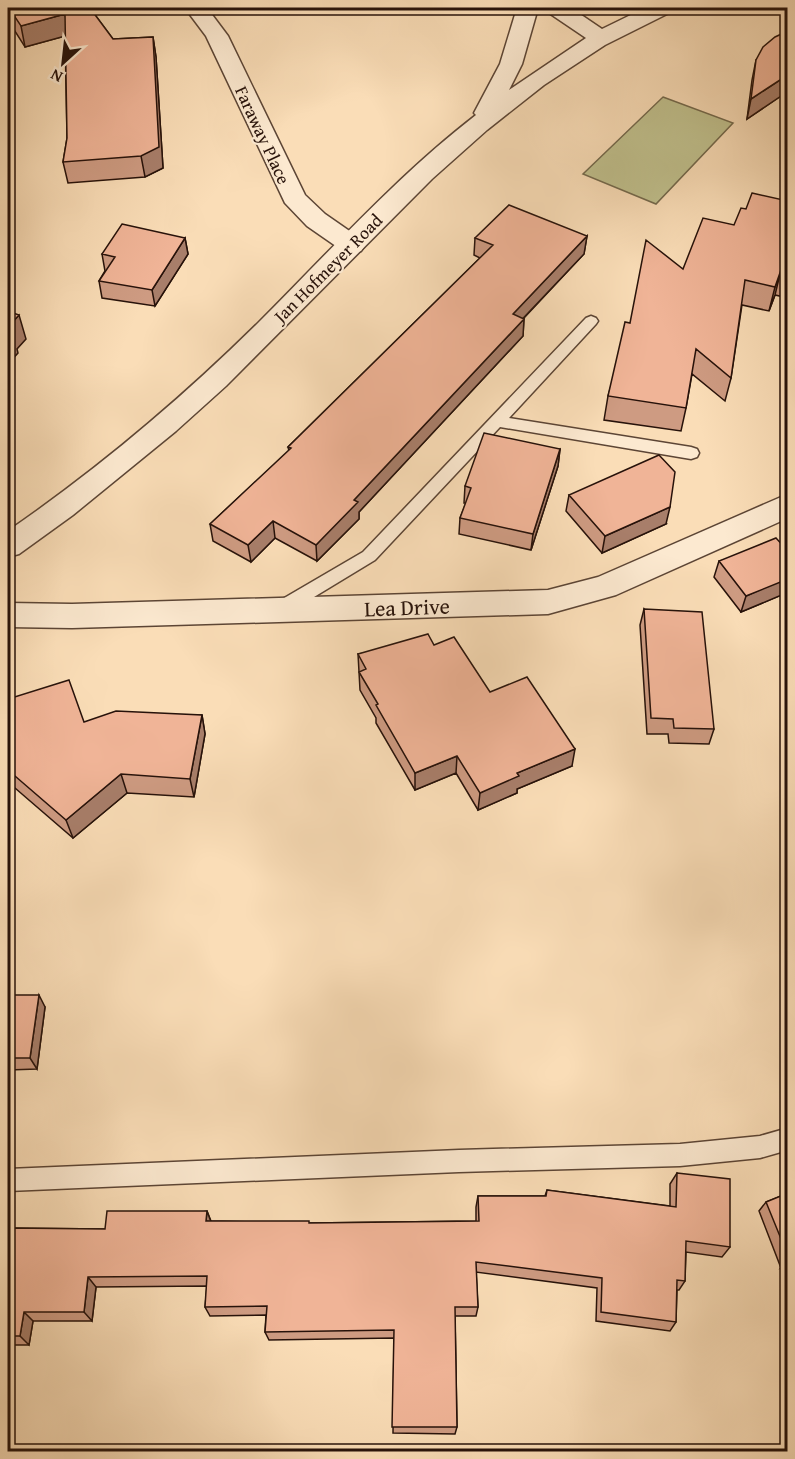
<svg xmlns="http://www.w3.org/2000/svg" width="795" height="1459" font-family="'Gentium Book Plus',serif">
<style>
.green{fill:#c0c08d;stroke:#74694c;stroke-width:1.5}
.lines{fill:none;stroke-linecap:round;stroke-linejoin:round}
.service-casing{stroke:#5c4535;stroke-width:3}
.minor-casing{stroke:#5c4535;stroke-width:3}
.tertiary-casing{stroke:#5c4535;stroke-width:3}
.service{fill:#fce9d0;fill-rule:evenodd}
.minor{fill:#fce9d0;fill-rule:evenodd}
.tertiary{fill:#fce9d0;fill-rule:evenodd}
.wall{fill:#ce9b82;stroke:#27120a;stroke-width:1.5}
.shaded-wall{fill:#a87e6a;stroke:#27120a;stroke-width:1.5}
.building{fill:#f0b497;stroke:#27120a;stroke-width:1.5}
.labels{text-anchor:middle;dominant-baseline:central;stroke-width:4.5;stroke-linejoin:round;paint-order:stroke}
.far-street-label{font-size:18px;fill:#27120a;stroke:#fce9d0}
.street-label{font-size:22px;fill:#27120a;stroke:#fce9d0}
</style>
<rect width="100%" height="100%" fill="#faddb7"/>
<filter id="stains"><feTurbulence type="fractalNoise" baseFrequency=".00333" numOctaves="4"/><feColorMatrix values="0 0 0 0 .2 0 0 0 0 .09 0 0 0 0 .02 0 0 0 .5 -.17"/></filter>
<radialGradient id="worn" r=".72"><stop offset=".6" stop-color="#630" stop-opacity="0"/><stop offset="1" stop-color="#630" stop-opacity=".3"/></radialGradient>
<path class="green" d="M 663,97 L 733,123 L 656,204 L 583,174 Z"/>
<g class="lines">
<g class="service-casing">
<path id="service" d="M 591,316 L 596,318 L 598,321 L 596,324 L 509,418 L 691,447 L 697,449 L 699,453 L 697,457 L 691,459 L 500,427 L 375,560 L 286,614 L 280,616 L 274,614 L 272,609 L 274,604 L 363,552 L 586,318 Z
M 788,1128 L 788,1150 L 760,1158 L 680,1166 L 459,1172 L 8,1191 L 8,1169 L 459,1150 L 680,1144 L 760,1136 Z"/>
</g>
<g class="minor-casing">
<path id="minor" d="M 185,8 L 207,8 L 228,36 L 305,195 L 325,214 L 361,239 L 365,245 L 361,251 L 352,253 L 343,251 L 307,226 L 285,203 L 206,36 Z
M 788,494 L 788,518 L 616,595 L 548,614 L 72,628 L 8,627 L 8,603 L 72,604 L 548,590 L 598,577 Z"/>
</g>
<g class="tertiary-casing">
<path id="tertiary" d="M 517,8 L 538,8 L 522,64 L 509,90 L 586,38 L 549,13 L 547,8 L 571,8 L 602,29 L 645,8 L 672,8 L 669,13 L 605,45 L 544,85 L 487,130 L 432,179 L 226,386 L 176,431 L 73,515 L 19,554 L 8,557 L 8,531 C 98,469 181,399 259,322 C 329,252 397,176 476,115 L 474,113 L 500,64 Z"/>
</g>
<use href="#service" class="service"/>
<use href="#minor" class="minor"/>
<use href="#tertiary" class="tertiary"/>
</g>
<path class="wall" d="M 8,8 L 90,8 L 113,39 L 153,37 L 156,57 L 163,168 L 145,177 L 68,183 L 63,162 L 67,138 L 65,36 L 25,47 L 11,25 Z
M 788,31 L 788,98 L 781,96 L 747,119 L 752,80 L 756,60 Z
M 788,201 L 788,298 L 775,295 L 769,311 L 742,305 L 731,378 L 725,401 L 692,374 L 686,408 L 681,431 L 604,420 L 608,396 L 630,323 L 683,269 L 734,225 L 746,209 Z
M 587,236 L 584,254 L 524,318 L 523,336 L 359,512 L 359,519 L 317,561 L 275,538 L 251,562 L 213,541 L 210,524 L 289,451 L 288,447 L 480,258 L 474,255 L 475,238 Z
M 185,238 L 188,254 L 155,306 L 102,298 L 99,281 L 105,271 L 102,254 Z
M 786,413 L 788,413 L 788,453 L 781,448 L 781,430 Z
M 560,449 L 558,466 L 531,550 L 459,534 L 460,518 L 466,503 L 464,503 L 465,486 Z
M 569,495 L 666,524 L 602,553 L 566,511 Z
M 788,551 L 788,590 L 785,591 L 784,594 L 741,612 L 714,577 L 719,561 Z
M 644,609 L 714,729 L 709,744 L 669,743 L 668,734 L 647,734 L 640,625 Z
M 434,645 L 490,692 L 572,766 L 517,789 L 517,793 L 478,810 L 456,773 L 415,790 L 376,723 L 376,718 L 360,690 L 358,654 Z
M 8,699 L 84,722 L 202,715 L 205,734 L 194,797 L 127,793 L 73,838 L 8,782 Z
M 8,995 L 45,1007 L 37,1069 L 8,1070 Z
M 677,1173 L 730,1247 L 722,1257 L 686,1252 L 685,1281 L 679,1290 L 677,1290 L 676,1322 L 670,1331 L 596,1321 L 597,1288 L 476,1272 L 478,1307 L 476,1316 L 455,1316 L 457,1427 L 455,1434 L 393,1433 L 394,1338 L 269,1340 L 265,1332 L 266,1315 L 210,1316 L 205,1307 L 207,1286 L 96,1287 L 92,1321 L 33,1321 L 29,1345 L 8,1345 L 8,1228 L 105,1229 L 207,1211 L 211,1221 L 310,1223 L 476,1221 L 476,1207 L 478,1196 L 545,1196 L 547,1190 L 670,1206 L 670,1184 Z
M 788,1193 L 788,1266 L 781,1268 L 759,1211 L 766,1202 Z"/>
<path class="shaded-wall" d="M 65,14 L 69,35 L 25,47 L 21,26 Z
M 153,37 L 156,57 L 163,168 L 145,177 L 141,156 Z
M 786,76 L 781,96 L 747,119 L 751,99 Z
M 587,236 L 584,254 L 511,331 L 513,314 Z
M 185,238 L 188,254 L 155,306 L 152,290 Z
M 781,270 L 775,295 L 769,311 L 775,287 Z
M 19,315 L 26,339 L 17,349 L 18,353 L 8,364 L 8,327 Z
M 524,319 L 523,336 L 359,512 L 359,519 L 317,561 L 316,545 L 354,500 Z
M 560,449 L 558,466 L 531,550 L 533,534 Z
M 670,507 L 666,524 L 602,553 L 605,536 Z
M 273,521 L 275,538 L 251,562 L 248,545 Z
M 788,577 L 788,590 L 785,591 L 784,594 L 741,612 L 746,596 Z
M 202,715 L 205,734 L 194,797 L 190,779 Z
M 575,749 L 572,766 L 517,789 L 517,793 L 478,810 L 480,793 L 517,773 Z
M 457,756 L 456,773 L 415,790 L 415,773 Z
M 121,774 L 127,793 L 73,838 L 66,820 Z
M 39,995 L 45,1007 L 37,1069 L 30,1058 Z
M 207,1211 L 211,1222 L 206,1221 Z
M 788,1261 L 788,1266 L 781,1268 Z
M 88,1277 L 96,1287 L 92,1321 L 84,1312 Z
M 24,1312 L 33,1321 L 29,1345 L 20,1336 Z"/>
<path class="building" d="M 9,8 L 90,8 L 113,39 L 153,37 L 159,147 L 141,156 L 63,162 L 67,138 L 65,14 L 21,26 Z
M 788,31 L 788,76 L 786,76 L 751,99 L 756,60 L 763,47 L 775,37 Z
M 752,193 L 788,201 L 788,272 L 781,270 L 775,287 L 745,280 L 731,378 L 696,349 L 686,408 L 608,396 L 625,322 L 630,323 L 646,240 L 683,269 L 703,218 L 734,225 L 741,208 L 746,209 Z
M 509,205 L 587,236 L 513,314 L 524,319 L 354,500 L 358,502 L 316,545 L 273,521 L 248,545 L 210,524 L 291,448 L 288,447 L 493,245 L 475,238 Z
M 122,224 L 185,238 L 152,290 L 99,281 L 115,257 L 102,254 Z
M 8,311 L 19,315 L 8,327 L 11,329 L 8,333 Z
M 786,413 L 788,413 L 788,431 L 786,430 Z
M 484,433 L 560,449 L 533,534 L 460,518 L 471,488 L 465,486 Z
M 659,455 L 675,472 L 670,507 L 605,536 L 569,495 Z
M 776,538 L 788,551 L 788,579 L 746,596 L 719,561 Z
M 644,609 L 702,612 L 714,729 L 674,728 L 673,719 L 651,718 Z
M 428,634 L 434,645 L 454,637 L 490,692 L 527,677 L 575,749 L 517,773 L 519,776 L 480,793 L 457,756 L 415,773 L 376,705 L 378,704 L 359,672 L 366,669 L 358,654 Z
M 69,680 L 84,722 L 116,711 L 202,715 L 190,779 L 121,774 L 66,820 L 8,770 L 8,699 Z
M 8,995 L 39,995 L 30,1058 L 8,1058 Z
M 677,1173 L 730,1179 L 730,1247 L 686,1241 L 685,1281 L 677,1280 L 676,1322 L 601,1312 L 602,1278 L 476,1262 L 478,1307 L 455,1307 L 457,1427 L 392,1427 L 394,1330 L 265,1332 L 267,1306 L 205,1307 L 207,1276 L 88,1277 L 84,1312 L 24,1312 L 20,1336 L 8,1336 L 8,1228 L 105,1229 L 107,1211 L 207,1211 L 206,1221 L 309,1221 L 309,1223 L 479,1221 L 478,1196 L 546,1196 L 547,1190 L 676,1207 Z
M 788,1193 L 788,1256 L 766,1202 Z"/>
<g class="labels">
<g class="far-street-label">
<text transform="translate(263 135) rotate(65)">Faraway Place</text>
<text transform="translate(328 268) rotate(-45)">Jan Hofmeyer Road</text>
</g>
<g class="street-label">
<text transform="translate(407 607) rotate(-2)">Lea Drive</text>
</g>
</g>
<rect width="795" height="1459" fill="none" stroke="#faddb7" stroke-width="30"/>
<rect x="9" y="9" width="777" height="1441" fill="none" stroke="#27120a" stroke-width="3"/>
<rect x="15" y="15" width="765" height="1429" fill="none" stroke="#27120a" stroke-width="1.5"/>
<g transform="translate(63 63) rotate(207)" stroke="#fce9d0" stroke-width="4.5" paint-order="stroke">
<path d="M0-4.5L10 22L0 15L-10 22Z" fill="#27120a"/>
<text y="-9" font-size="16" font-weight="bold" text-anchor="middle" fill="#27120a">N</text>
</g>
<rect width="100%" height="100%" filter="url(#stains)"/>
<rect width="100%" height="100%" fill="url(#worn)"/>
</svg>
